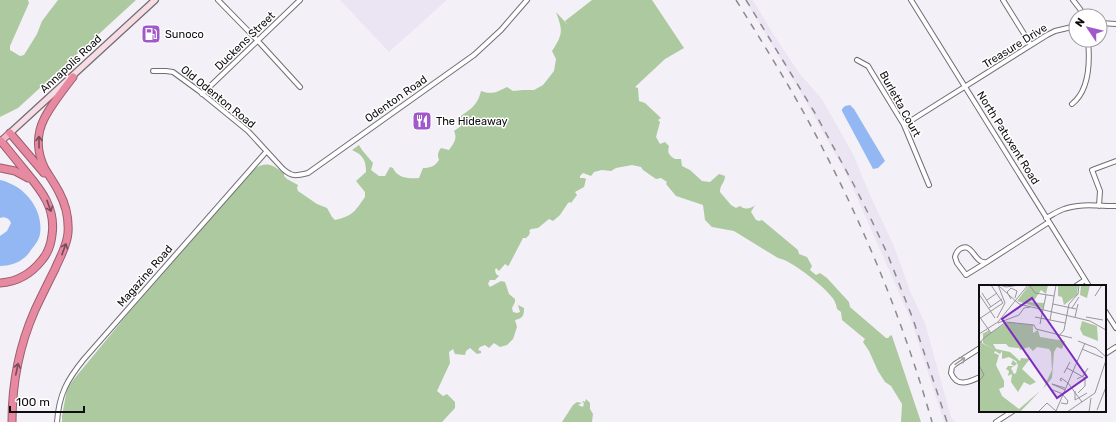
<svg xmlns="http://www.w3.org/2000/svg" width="1116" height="422" font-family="Rubik,sans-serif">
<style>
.built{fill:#ebe5f3}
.green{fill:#acc9a0}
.water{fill:#92b7f2}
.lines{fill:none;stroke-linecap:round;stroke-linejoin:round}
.street-casing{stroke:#706e74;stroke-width:6}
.secondary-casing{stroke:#706e74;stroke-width:8}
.primary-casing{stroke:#9a5e6e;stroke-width:8}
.highway-casing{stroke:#9a5e6e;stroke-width:9}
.street{stroke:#fff;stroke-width:4}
.secondary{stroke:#f8dce3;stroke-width:5.5}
.primary{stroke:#f0b8c7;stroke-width:6}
.highway{stroke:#e689a1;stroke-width:7}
.rail{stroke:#8b8a8e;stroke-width:1.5;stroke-dasharray:7 7;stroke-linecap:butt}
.oneway{stroke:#7a4b58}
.oneway2{stroke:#9f9e9f}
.labels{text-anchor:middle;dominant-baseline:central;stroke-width:3;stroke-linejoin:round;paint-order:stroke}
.poi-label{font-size:11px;fill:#0e0d0f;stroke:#fff;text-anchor:start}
.street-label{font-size:11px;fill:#0e0d0f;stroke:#fff}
.inset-road{fill:none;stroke:#97969a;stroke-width:1}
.view{fill:#7b2cbf;fill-opacity:0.15;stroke:#7b2cbf;stroke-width:2}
.inset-edge{fill:none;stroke:#0e0d0f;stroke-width:2}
</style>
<rect width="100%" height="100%" fill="#f3f1f7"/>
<path class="built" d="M 340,0 L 447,0 L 389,52 Z
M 745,0 L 753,0 L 772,32 L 799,73 L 822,99 L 853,154 L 870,195 L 894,246 L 910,291 L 925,323 L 951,417 L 955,422 L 944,422 L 911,320 L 848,177 L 801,93 Z"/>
<path class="green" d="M 0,0 L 28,0 L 29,3 L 10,46 L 10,50 L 20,56 L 24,55 L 37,34 L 42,21 L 58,0 L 136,0 L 18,108 L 0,117 Z
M 592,0 L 652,0 L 684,48 L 665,59 L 635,87 L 638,88 L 639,101 L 645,103 L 661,118 L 658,120 L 660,122 L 656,137 L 660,144 L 665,142 L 669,146 C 667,153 669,155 675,159 L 681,159 L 682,166 L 690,170 L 702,181 L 710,182 L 719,174 L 725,176 C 725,183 720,184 720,192 L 731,205 L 736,208 L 740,206 C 745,210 751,209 755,205 L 751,212 L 756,220 L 759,221 L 762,220 L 798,250 L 799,254 L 807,257 L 812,266 L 810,270 L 816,275 L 820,273 L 827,278 L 849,302 L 850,307 L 886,338 L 888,338 L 891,335 L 892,336 L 921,422 L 901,422 L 902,404 L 891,386 L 885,382 L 878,371 L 869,351 L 863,342 L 865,339 L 842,320 L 841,312 L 837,309 C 836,303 834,299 830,295 C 822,285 791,260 778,258 L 734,231 L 712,227 L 705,220 L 703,205 L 676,196 L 666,184 L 667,182 L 661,178 L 656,179 L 643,170 L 641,167 L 632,165 L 616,168 L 611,171 L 602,170 L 594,172 L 591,176 L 583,173 L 580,176 L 580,178 L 584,178 L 586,179 L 584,187 L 575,192 L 577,195 L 571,203 L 570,202 L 568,203 L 560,215 L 553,221 L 549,219 L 538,228 L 531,229 L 529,231 L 530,232 L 529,235 L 526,238 L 523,238 L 522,240 L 509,265 L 508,266 L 505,264 L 499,271 L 496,268 L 495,270 L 496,274 L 499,276 L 495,280 L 490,280 L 488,284 L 490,287 L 501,281 L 505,282 L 509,294 L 515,299 L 515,302 L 512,308 L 513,312 L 517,313 L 520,312 L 518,305 L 524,308 C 524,316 523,318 515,320 L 517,327 L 513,339 L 507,345 L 500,347 L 494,343 L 489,348 L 485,345 L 480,347 L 478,350 L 481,351 L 481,353 L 477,354 L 470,348 L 466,351 L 465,355 L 455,354 L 453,349 L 449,352 L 450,363 L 437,391 L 443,396 L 447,394 L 455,402 L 455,408 L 442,422 L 62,422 L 62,416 L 67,389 L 74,379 L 126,316 L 233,193 C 240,183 255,161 270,165 C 275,166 280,171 284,173 L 284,176 L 287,179 L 298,185 L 297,188 L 298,191 L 317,204 L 327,208 L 332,217 L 335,220 C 353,216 355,211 365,197 L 365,192 L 356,181 L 366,172 C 366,160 363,155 352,150 L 359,145 L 362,150 L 373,163 L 371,170 L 379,176 L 385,176 L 390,167 L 393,168 C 397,178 409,179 419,178 L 423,168 C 431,168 435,166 439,160 C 437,155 438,152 441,148 L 449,150 C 453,144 458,139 454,131 L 461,126 L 457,119 C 470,109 477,107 481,91 C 492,95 497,92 507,87 L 513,91 L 523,90 L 534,90 L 543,85 L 554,71 L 556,59 L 552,51 C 563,34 563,31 556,12 L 568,25 L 565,21 Z
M 586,399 L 590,403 L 590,409 L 593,414 L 592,422 L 562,422 L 573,405 L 577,402 L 582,403 L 578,405 L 583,407 L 584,403 L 582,402 L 583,401 L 585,402 Z"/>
<path class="water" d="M 850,105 L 854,109 L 885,161 L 878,168 L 873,169 L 872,167 L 842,111 L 842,109 L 845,106 Z
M 0,180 C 6,181 11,184 17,187 C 32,197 43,215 40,234 C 39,240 35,245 31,250 C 24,261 13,266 0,266 L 0,236 L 7,231 L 11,223 C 9,218 5,216 0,218 Z"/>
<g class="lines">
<g class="street-casing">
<path id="street" d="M 218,0 L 258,41 L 300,87
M 911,0 L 1089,286
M 1003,0 L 1031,45
M 1073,0 L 1080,9 L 1084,16
M 1100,23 L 1116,24
M 857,60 L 868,66 L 871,71 L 904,125 L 929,185
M 153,71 L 166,71 L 173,72 L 199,91 L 248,131 L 283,169 C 292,177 296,176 308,173 L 474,55 L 501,30 L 527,0
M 202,94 L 300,0
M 1072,104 C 1090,90 1090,61 1088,40
M 904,125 L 1047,35 L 1055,31 L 1076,26
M 1099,206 L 1100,191 L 1092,170 L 1116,161
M 1046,218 C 1052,215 1058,211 1064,209 C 1080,203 1099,206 1116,206
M 987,262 L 966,275 L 957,263 L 955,257 C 956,253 957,251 960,249 C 973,241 974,265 987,262 L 1049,222
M 1076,286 L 1085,280
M 1105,311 L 1116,328
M 980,348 L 955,364 L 952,367 L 951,373 C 957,388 969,382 980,377
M 1105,354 L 1116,347
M 57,422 C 59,394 67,380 84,359 L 266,152
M 996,422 L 1013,411"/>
</g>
<g class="secondary-casing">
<path id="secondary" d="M 10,133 L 155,0"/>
</g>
<g class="primary-casing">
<path id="primary" d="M 0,142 L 10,133"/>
</g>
<g class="highway-casing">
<path id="highway" d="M 10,133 L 44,173
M 0,168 L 15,171 L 28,178
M 0,283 C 17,282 31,274 42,260 C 48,253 51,244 52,235 C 56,209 42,191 26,172 C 18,162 9,151 1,141
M 12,422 C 12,383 19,346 35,310 C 41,297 48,283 55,269 C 60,257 67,246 68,233 C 69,218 66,205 59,192 C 55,184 50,177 45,169 C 37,153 36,135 44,119 C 51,105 63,90 73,77"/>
</g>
<use href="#street" class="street"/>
<use href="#secondary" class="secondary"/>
<use href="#primary" class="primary"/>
<use href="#highway" class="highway"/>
<path class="rail" d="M 736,0 C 766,48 796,96 822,147 C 868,235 905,327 932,422
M 746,0 L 815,113 L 854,185 L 871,219 L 887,253 L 913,319 L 947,422"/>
</g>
<defs><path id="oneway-shaft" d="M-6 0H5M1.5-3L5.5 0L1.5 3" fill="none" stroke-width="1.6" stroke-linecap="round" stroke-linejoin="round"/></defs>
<g class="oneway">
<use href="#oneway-shaft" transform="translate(39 142) rotate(-90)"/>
<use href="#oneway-shaft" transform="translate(49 206) rotate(70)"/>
<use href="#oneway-shaft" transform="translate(64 249) rotate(-70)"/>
<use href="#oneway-shaft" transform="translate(17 369) rotate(-78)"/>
</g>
<use class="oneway2" href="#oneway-shaft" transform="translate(960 361) rotate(-34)"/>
<defs>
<g id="fuel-square" transform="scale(1)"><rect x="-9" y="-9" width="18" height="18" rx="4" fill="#a158cb" stroke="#fff"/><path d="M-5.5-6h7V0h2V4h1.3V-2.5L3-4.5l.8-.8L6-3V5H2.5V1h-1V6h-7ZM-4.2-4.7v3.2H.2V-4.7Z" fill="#fff"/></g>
<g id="restaurant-square" transform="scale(1)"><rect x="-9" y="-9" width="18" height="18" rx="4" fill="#a158cb" stroke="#fff"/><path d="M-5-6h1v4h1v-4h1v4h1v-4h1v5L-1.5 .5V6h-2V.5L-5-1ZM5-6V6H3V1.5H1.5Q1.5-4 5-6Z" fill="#fff"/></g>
</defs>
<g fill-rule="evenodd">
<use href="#fuel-square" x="151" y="34"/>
<use href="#restaurant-square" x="422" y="121"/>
</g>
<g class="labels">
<g class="poi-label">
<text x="165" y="34">Sunoco</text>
<text x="436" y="121">The Hideaway</text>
</g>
<g class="street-label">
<text transform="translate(245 41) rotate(-44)">Duckens Street</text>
<text transform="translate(1015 46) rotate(-32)">Treasure Drive</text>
<text transform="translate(71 64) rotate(-43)">Annapolis Road</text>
<text transform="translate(218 97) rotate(39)">Old Odenton Road</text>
<text transform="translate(396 99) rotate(-35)">Odenton Road</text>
<text transform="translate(900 104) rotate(61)">Burletta Court</text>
<text transform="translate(1008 138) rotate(58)">North Patuxent Road</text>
<text transform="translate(145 276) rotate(-49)">Magazine Road</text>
</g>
</g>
<g transform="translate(979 285)">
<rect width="127" height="127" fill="#f3f1f7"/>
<path d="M 50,0 L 69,0 L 67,9 L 62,5 L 56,14 L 50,17 L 65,18 L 64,24 L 38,16 ZM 79,0 L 99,0 L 98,10 L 85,20 L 83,12 L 79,11 ZM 102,0 L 111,0 L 108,13 L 101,10 ZM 103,36 L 118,41 L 119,56 L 104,50 L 101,44 ZM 29,37 L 54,40 L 54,48 L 59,45 L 61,52 L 86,56 L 83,64 L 78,62 L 75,67 L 73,93 L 64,104 L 73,85 L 72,67 L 70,64 L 58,62 L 54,66 L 50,62 L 41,65 L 40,63 L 30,62 L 27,59 L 14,59 L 17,64 L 31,67 L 41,76 L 42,73 L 53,74 L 50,75 L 43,84 L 57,97 L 51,100 L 45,97 L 39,107 L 32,97 L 33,89 L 29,91 L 30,86 L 27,84 L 29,81 L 35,81 L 32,79 L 34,75 L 38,79 L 32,83 L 35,89 L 37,88 L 39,80 L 37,76 L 30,72 L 23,74 L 23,66 L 21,69 L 16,66 L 15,68 L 20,70 L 17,80 L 25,96 L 25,102 L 20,104 L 23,111 L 40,124 L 61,106 L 41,127 L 0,127 L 0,56 L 3,56 L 3,58 L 16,65 L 4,58 L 4,49 L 0,51 L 10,45 L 11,48 Z" fill="#acc9a0"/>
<path class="inset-road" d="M 21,0 L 27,2 L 40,0M 20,1 L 40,19 L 111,36 L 127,45M 51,1 L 56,8 L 75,11M 3,8 L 12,22M 0,9 L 16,33M 116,11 L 123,0M 32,14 L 28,7 L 32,3 L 38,6 L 36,13M 8,15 L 18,8M 74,19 L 97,24M 10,23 L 23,14M 93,23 L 100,12M 0,31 L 12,48M 56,32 L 86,38M 96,32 L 99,19M 107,32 L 124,35M 18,33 L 26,18 L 19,0M 0,34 L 24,18 L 12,0M 71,35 L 77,0M 19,38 L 40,30 L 45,23 L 51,22M 61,39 L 67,10M 55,40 L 57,44 L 93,53M 0,49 L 19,37 L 49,0M 80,51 L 85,45 L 90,19 L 99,9 L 100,0M 99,56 L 117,63 L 127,72M 0,59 L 5,53 L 27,37 L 55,40M 103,64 L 124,73M 0,80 L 5,90 L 0,96M 88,83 L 106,93 L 106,101 L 99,108M 85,88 L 91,77M 98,94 L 104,91 L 109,83M 83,96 L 81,95 L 82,93 L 89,98M 89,98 L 103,117M 71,104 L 84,109M 86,105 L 73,99 L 86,103M 96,106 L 96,115 L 108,108M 82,118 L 88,119 L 89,116 L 84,110M 118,125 L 127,102M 77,126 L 106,58M 59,127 L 68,118 L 77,126M 88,127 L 116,108 L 127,75M 110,127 L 112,113"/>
<path class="view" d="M 53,13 L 108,92 L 78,113 L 23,34 Z"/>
<rect width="127" height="127" class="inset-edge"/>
</g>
<g transform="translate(1088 28) rotate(305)"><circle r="19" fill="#ffffff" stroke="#9f9e9f"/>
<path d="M0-3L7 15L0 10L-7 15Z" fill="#a158cb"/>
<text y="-6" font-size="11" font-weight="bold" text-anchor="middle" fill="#0e0d0f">N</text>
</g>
<path d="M10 406v6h74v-6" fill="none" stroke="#0e0d0f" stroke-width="2"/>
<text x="16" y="406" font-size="12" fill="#0e0d0f" stroke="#ffffff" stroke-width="3" paint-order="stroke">100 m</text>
</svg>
